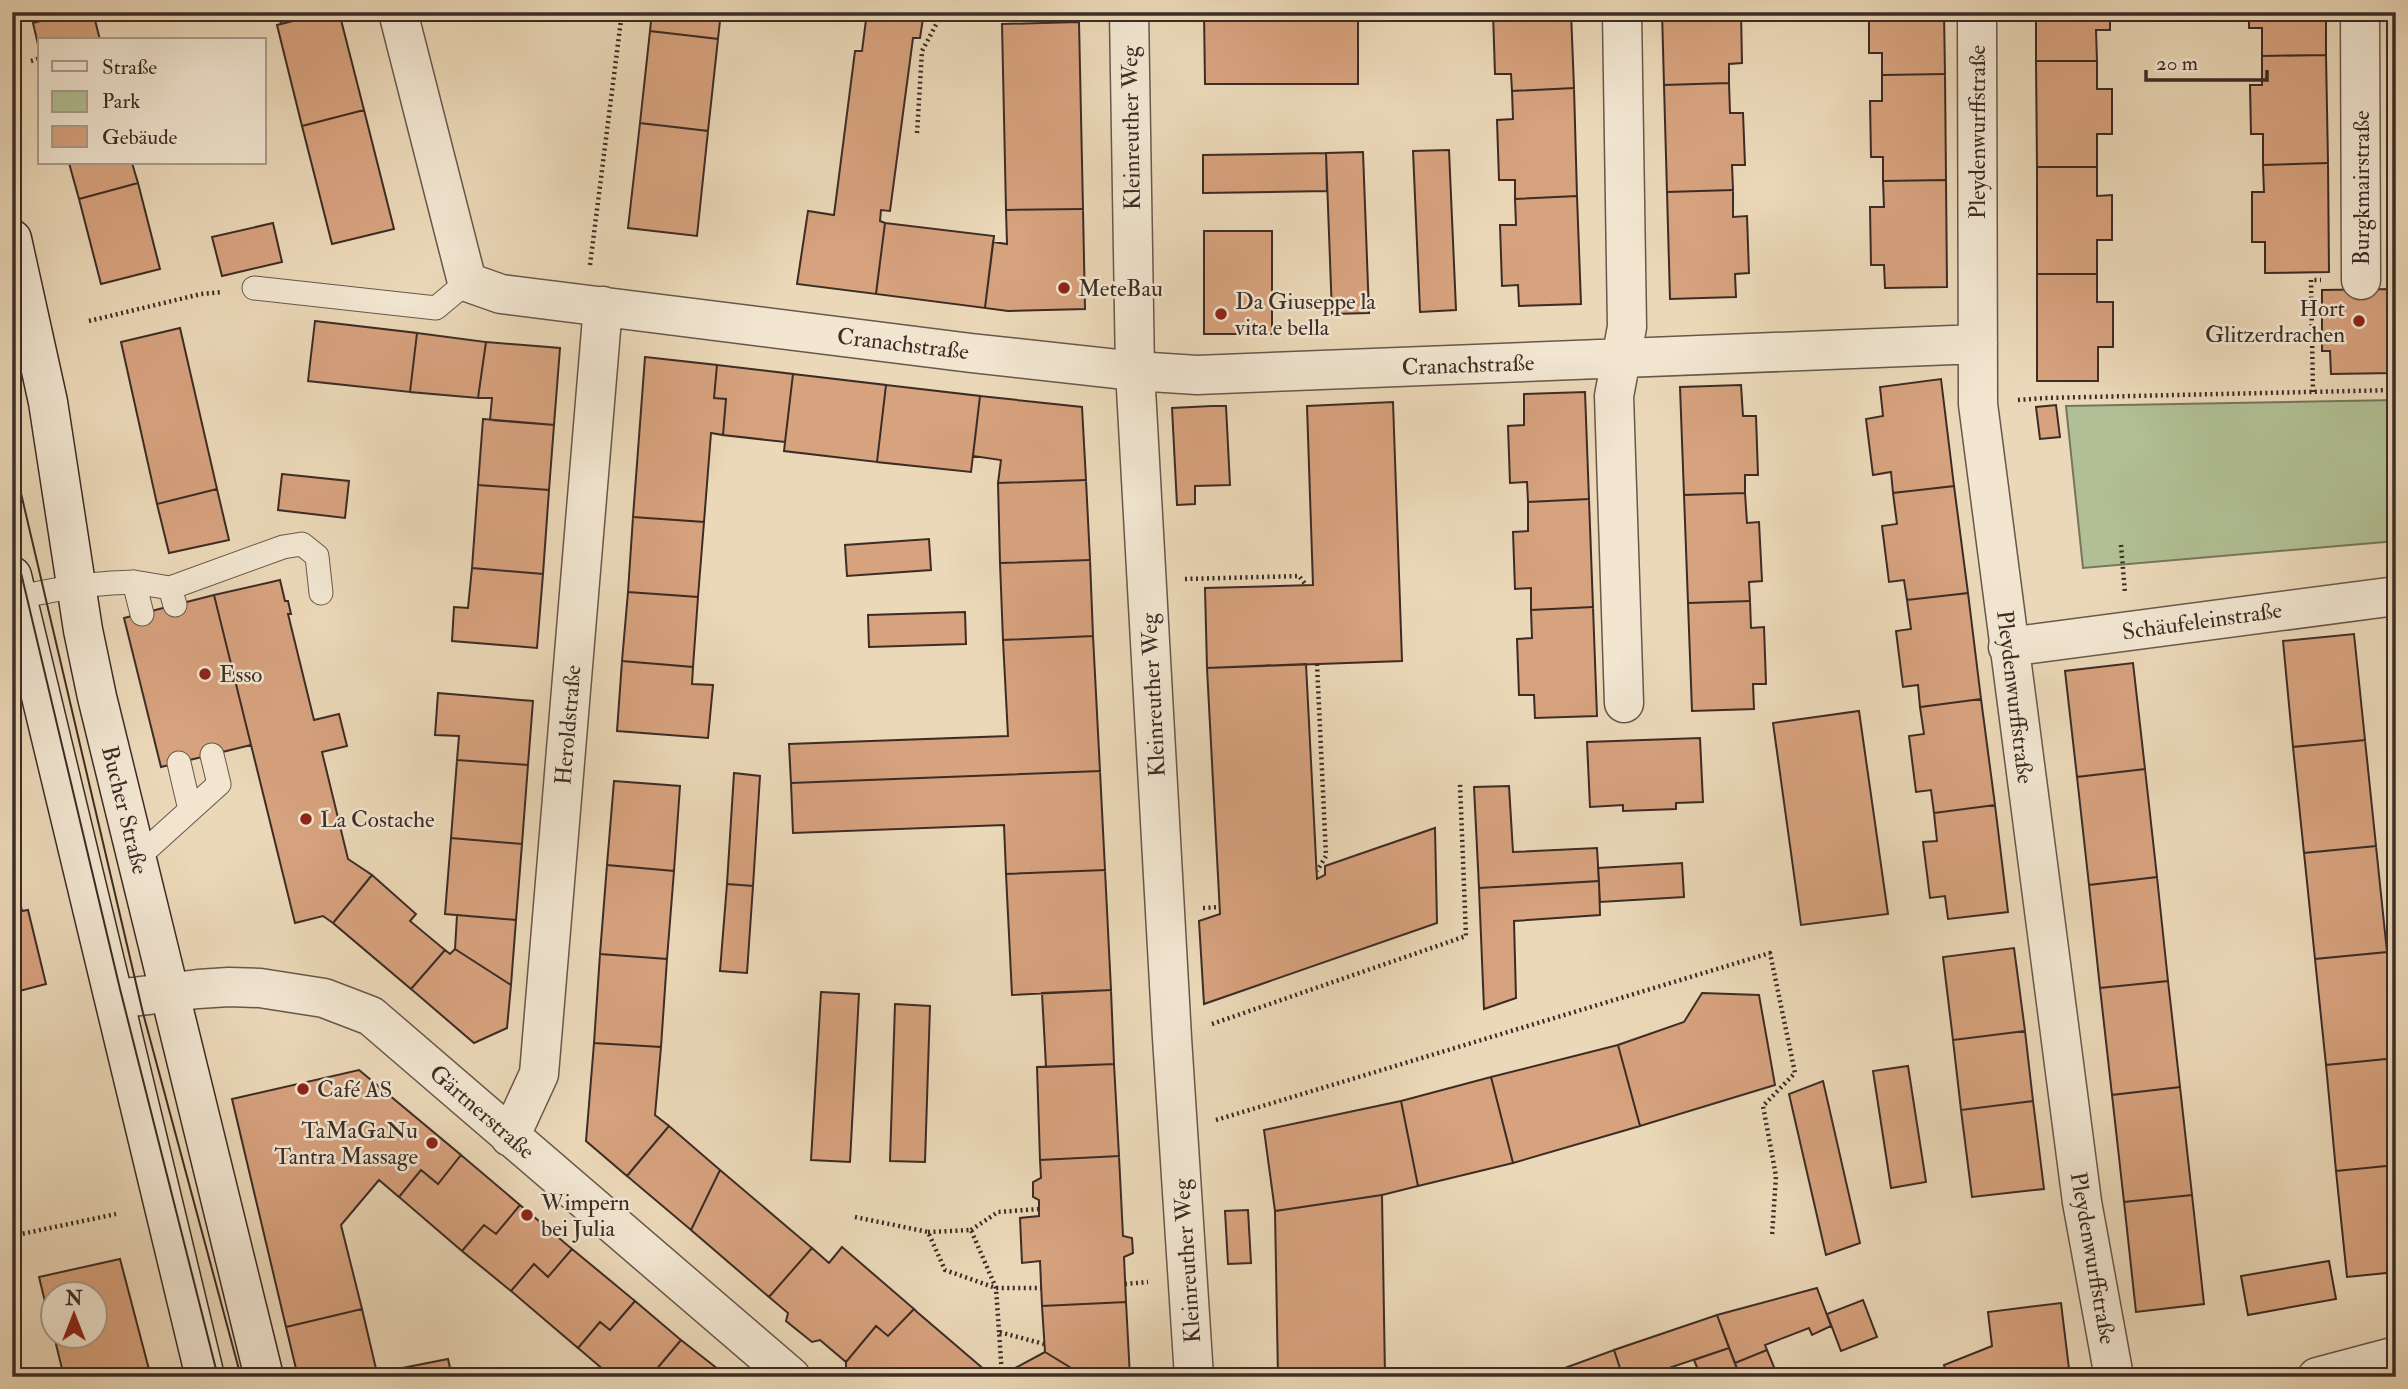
<svg xmlns="http://www.w3.org/2000/svg" width="2408" height="1389" font-family="'IM FELL Double Pica',serif">
<style>
.green{fill:#b1c094;stroke:#76765d;stroke-width:2}
.building{fill:#d7a27e;stroke:#3c2c26;stroke-width:2}
.lines{fill:none;stroke-linecap:round;stroke-linejoin:round}
.service-casing{stroke:#68574a;stroke-width:25}
.minor-casing{stroke:#68574a;stroke-width:41}
.secondary-casing{stroke:#3c2c26;stroke-width:41}
.path{stroke:#3c2c26;stroke-width:4.5;stroke-dasharray:2 3.5;stroke-linecap:butt}
.service{stroke:#f2e6d1;stroke-width:23}
.minor{stroke:#f2e6d1;stroke-width:38}
.secondary{stroke:#f2e6d1;stroke-width:38}
.tram{stroke:#3c2c26;stroke-width:2}
.poi-dot{fill:#8f2418;stroke:#f2e6d1;stroke-width:2.5}
.labels{text-anchor:middle;dominant-baseline:central;stroke-width:5;stroke-linejoin:round;paint-order:stroke}
.street-label{font-size:23px;fill:#3c2c26;stroke:#f2e6d1}
.poi-label{font-size:23px;fill:#3c2c26;stroke:#f2e6d1;text-anchor:start}
</style>
<rect width="100%" height="100%" fill="#ebd8b8"/>
<filter id="stains"><feTurbulence type="fractalNoise" baseFrequency=".00286" numOctaves="4"/><feColorMatrix values="0 0 0 0 .2 0 0 0 0 .09 0 0 0 0 .02 0 0 0 .5 -.17"/></filter>
<radialGradient id="worn" r=".72"><stop offset=".6" stop-color="#630" stop-opacity="0"/><stop offset="1" stop-color="#630" stop-opacity=".3"/></radialGradient>
<path class="green" d="M 2396,400 L 2396,541 L 2083,568 L 2066,406 Z"/>
<path class="building" d="M 39,12 L 74,12 L 41,21 Z
M 74,12 L 93,12 L 100,40 L 40,40 L 40,53 L 33,23 Z
M 278,12 L 328,12 L 281,24 Z
M 328,12 L 339,12 L 364,110 L 302,126 L 277,25 Z
M 652,12 L 721,12 L 718,39 L 650,31 Z
M 867,12 L 924,12 L 920,38 L 913,38 L 890,211 L 881,210 L 880,221 L 885,223 L 876,294 L 797,284 L 808,211 L 834,215 L 855,51 L 862,51 Z
M 1204,12 L 1358,12 L 1358,84 L 1205,84 Z
M 1493,12 L 1571,12 L 1574,88 L 1512,91 L 1511,74 L 1495,74 Z
M 1662,12 L 1741,12 L 1742,63 L 1729,64 L 1729,83 L 1664,85 Z
M 1869,12 L 1944,12 L 1945,74 L 1882,75 L 1882,53 L 1869,53 Z
M 2036,12 L 2110,12 L 2110,30 L 2096,30 L 2097,61 L 2036,61 Z
M 2249,12 L 2326,12 L 2326,55 L 2262,56 L 2262,28 L 2249,28 Z
M 1079,22 L 1083,209 L 1006,210 L 1002,24 Z
M 650,31 L 718,39 L 708,131 L 640,123 Z
M 2326,55 L 2328,163 L 2263,165 L 2263,134 L 2251,134 L 2250,85 L 2262,85 L 2262,56 Z
M 2036,61 L 2097,61 L 2097,89 L 2112,89 L 2112,134 L 2097,134 L 2097,167 L 2037,167 Z
M 1945,74 L 1946,180 L 1883,181 L 1883,157 L 1871,157 L 1870,101 L 1882,101 L 1882,75 Z
M 1729,83 L 1730,113 L 1743,113 L 1745,165 L 1732,165 L 1733,190 L 1667,192 L 1664,85 Z
M 1574,88 L 1577,196 L 1515,199 L 1515,180 L 1499,180 L 1497,120 L 1513,119 L 1512,91 Z
M 364,110 L 394,229 L 332,244 L 302,126 Z
M 640,123 L 708,131 L 697,236 L 628,228 Z
M 1449,150 L 1456,310 L 1420,312 L 1413,151 Z
M 1363,152 L 1369,313 L 1332,314 L 1326,153 Z
M 1326,153 L 1327,191 L 1203,193 L 1203,155 Z
M 69,163 L 132,163 L 138,183 L 79,199 Z
M 2328,163 L 2329,272 L 2265,273 L 2265,242 L 2252,242 L 2252,192 L 2264,192 L 2263,165 Z
M 2037,167 L 2097,167 L 2097,196 L 2112,195 L 2112,240 L 2097,240 L 2097,274 L 2037,274 Z
M 1946,180 L 1947,287 L 1885,288 L 1884,265 L 1871,265 L 1870,207 L 1884,207 L 1883,181 Z
M 138,183 L 160,269 L 101,284 L 79,199 Z
M 1733,190 L 1733,217 L 1747,216 L 1749,273 L 1735,274 L 1736,297 L 1670,299 L 1667,192 Z
M 1577,196 L 1581,304 L 1519,306 L 1518,285 L 1502,286 L 1500,225 L 1516,225 L 1515,199 Z
M 1083,209 L 1085,309 L 1008,311 L 985,308 L 993,242 L 1007,244 L 1006,210 Z
M 273,223 L 282,262 L 222,276 L 212,237 Z
M 885,223 L 994,236 L 985,308 L 876,294 Z
M 1204,231 L 1272,231 L 1272,334 L 1204,334 Z
M 2037,274 L 2097,274 L 2097,302 L 2113,302 L 2113,347 L 2098,347 L 2098,381 L 2037,381 Z
M 2396,289 L 2396,373 L 2331,374 L 2330,351 L 2322,351 L 2322,290 Z
M 315,321 L 417,333 L 410,392 L 308,381 Z
M 180,328 L 217,489 L 157,504 L 121,342 Z
M 417,333 L 486,342 L 478,398 L 410,392 Z
M 486,342 L 560,348 L 554,425 L 490,420 L 492,398 L 478,398 Z
M 645,357 L 717,365 L 714,398 L 726,399 L 723,435 L 711,433 L 704,522 L 633,517 Z
M 717,365 L 793,374 L 785,442 L 723,435 L 726,399 L 714,398 Z
M 793,374 L 886,385 L 877,462 L 784,451 Z
M 1941,379 L 1954,486 L 1893,493 L 1891,472 L 1873,475 L 1866,419 L 1883,416 L 1880,387 Z
M 886,385 L 980,396 L 971,472 L 877,462 Z
M 1741,385 L 1743,416 L 1756,416 L 1758,475 L 1745,475 L 1745,493 L 1684,495 L 1680,387 Z
M 1585,392 L 1589,499 L 1528,502 L 1527,482 L 1510,483 L 1508,426 L 1524,425 L 1524,394 Z
M 980,396 L 1082,407 L 1086,480 L 998,483 L 1001,460 L 973,456 Z
M 1393,402 L 1402,661 L 1207,668 L 1205,588 L 1313,585 L 1307,406 Z
M 2056,405 L 2060,437 L 2040,439 L 2036,407 Z
M 1212,406 L 1226,406 L 1230,485 L 1195,486 L 1195,504 L 1177,505 L 1172,408 Z
M 483,419 L 554,425 L 549,490 L 478,485 Z
M 282,474 L 349,481 L 345,518 L 278,510 Z
M 1086,480 L 1090,560 L 1000,563 L 998,483 Z
M 478,485 L 549,490 L 543,574 L 472,568 Z
M 1954,486 L 1968,593 L 1907,600 L 1904,580 L 1889,582 L 1882,526 L 1897,524 L 1893,493 Z
M 217,489 L 229,540 L 169,553 L 157,504 Z
M 1745,493 L 1747,523 L 1759,522 L 1762,581 L 1749,582 L 1750,601 L 1688,603 L 1684,495 Z
M 1589,499 L 1593,607 L 1531,610 L 1531,588 L 1515,589 L 1513,532 L 1528,531 L 1528,502 Z
M 633,517 L 704,522 L 698,597 L 628,592 Z
M 929,539 L 931,570 L 847,576 L 845,545 Z
M 1090,560 L 1093,636 L 1003,640 L 1000,563 Z
M 472,568 L 543,574 L 537,648 L 452,641 L 454,607 L 468,608 Z
M 280,580 L 285,601 L 288,601 L 291,614 L 288,614 L 314,720 L 339,714 L 347,746 L 322,752 L 348,859 L 372,875 L 333,923 L 323,916 L 295,923 L 214,595 Z
M 628,592 L 698,597 L 693,667 L 622,661 Z
M 1968,593 L 1981,699 L 1920,707 L 1918,685 L 1903,687 L 1896,631 L 1911,629 L 1907,600 Z
M 214,595 L 251,745 L 161,767 L 124,618 Z
M 1750,601 L 1751,628 L 1764,627 L 1766,684 L 1753,684 L 1754,709 L 1692,711 L 1688,603 Z
M 1593,607 L 1597,716 L 1535,718 L 1534,695 L 1519,695 L 1517,639 L 1532,638 L 1531,610 Z
M 965,612 L 966,644 L 869,647 L 868,615 Z
M 2354,634 L 2365,740 L 2293,747 L 2283,641 Z
M 1093,636 L 1100,771 L 791,783 L 789,744 L 1008,736 L 1003,640 Z
M 622,661 L 693,667 L 692,684 L 713,685 L 708,738 L 617,731 Z
M 2133,663 L 2145,769 L 2077,777 L 2065,671 Z
M 1306,664 L 1317,879 L 1325,875 L 1325,866 L 1435,828 L 1437,923 L 1204,1004 L 1199,921 L 1220,914 L 1207,668 Z
M 438,693 L 533,701 L 528,765 L 457,760 L 459,736 L 435,735 Z
M 1981,699 L 1995,805 L 1934,813 L 1931,790 L 1916,792 L 1909,736 L 1924,734 L 1920,707 Z
M 1859,711 L 1888,914 L 1801,925 L 1773,723 Z
M 1700,738 L 1703,802 L 1676,803 L 1676,809 L 1623,811 L 1623,805 L 1590,807 L 1587,742 Z
M 2365,740 L 2376,846 L 2304,853 L 2293,747 Z
M 457,760 L 528,765 L 522,844 L 451,838 Z
M 2145,769 L 2157,877 L 2089,885 L 2077,777 Z
M 1100,771 L 1105,870 L 1006,874 L 1004,825 L 793,833 L 791,783 Z
M 734,773 L 760,776 L 753,886 L 727,884 Z
M 614,781 L 680,786 L 674,871 L 607,865 Z
M 1509,786 L 1513,852 L 1597,848 L 1599,881 L 1479,888 L 1474,787 Z
M 1995,805 L 2008,912 L 1948,919 L 1945,896 L 1930,898 L 1923,842 L 1937,841 L 1934,813 Z
M 451,838 L 522,844 L 516,920 L 445,914 Z
M 2376,846 L 2387,952 L 2315,959 L 2304,853 Z
M 12,847 L 20,879 L 15,881 L 22,911 L 28,910 L 46,984 L 12,993 Z
M 1682,863 L 1684,897 L 1600,902 L 1598,868 Z
M 607,865 L 674,871 L 667,959 L 600,954 Z
M 1105,870 L 1111,990 L 1012,995 L 1006,874 Z
M 372,875 L 416,914 L 410,921 L 445,950 L 411,989 L 333,923 Z
M 2157,877 L 2168,981 L 2100,988 L 2089,885 Z
M 1599,881 L 1600,915 L 1514,921 L 1516,998 L 1484,1009 L 1479,888 Z
M 727,884 L 753,886 L 747,973 L 720,971 Z
M 457,915 L 516,920 L 511,985 L 455,949 Z
M 2014,948 L 2025,1031 L 1953,1040 L 1943,957 Z
M 455,949 L 511,985 L 507,1028 L 474,1043 L 411,989 L 445,950 L 450,954 Z
M 2387,952 L 2396,1058 L 2326,1065 L 2315,959 Z
M 600,954 L 667,959 L 661,1047 L 594,1043 Z
M 2168,981 L 2180,1087 L 2112,1095 L 2100,988 Z
M 1111,990 L 1114,1064 L 1046,1067 L 1042,993 Z
M 821,992 L 859,994 L 850,1162 L 811,1160 Z
M 1702,993 L 1759,995 L 1775,1085 L 1640,1126 L 1618,1045 L 1684,1022 Z
M 895,1004 L 930,1006 L 925,1162 L 890,1161 Z
M 2025,1031 L 2033,1101 L 1961,1110 L 1953,1040 Z
M 594,1043 L 661,1047 L 655,1115 L 669,1126 L 627,1176 L 586,1141 Z
M 1618,1045 L 1640,1126 L 1513,1163 L 1491,1077 Z
M 2396,1058 L 2396,1165 L 2336,1171 L 2326,1065 Z
M 1114,1064 L 1119,1156 L 1040,1160 L 1037,1067 Z
M 1908,1066 L 1926,1182 L 1891,1188 L 1873,1071 Z
M 359,1070 L 461,1155 L 438,1184 L 421,1170 L 399,1197 L 379,1180 L 341,1225 L 362,1309 L 286,1327 L 232,1099 Z
M 1491,1077 L 1513,1163 L 1418,1186 L 1401,1101 Z
M 1823,1081 L 1860,1243 L 1826,1255 L 1789,1094 Z
M 2180,1087 L 2192,1195 L 2124,1202 L 2112,1095 Z
M 1401,1101 L 1418,1186 L 1382,1195 L 1275,1211 L 1264,1130 Z
M 2033,1101 L 2044,1189 L 1972,1197 L 1961,1110 Z
M 669,1126 L 720,1170 L 691,1230 L 627,1176 Z
M 461,1155 L 520,1205 L 496,1234 L 484,1225 L 462,1251 L 399,1197 L 421,1170 L 438,1184 Z
M 1119,1156 L 1123,1236 L 1132,1238 L 1133,1253 L 1124,1257 L 1126,1302 L 1042,1306 L 1040,1261 L 1022,1263 L 1020,1218 L 1039,1216 L 1039,1200 L 1033,1197 L 1033,1182 L 1041,1178 L 1040,1160 Z
M 2396,1165 L 2396,1272 L 2347,1277 L 2336,1171 Z
M 720,1170 L 812,1248 L 769,1297 L 691,1230 Z
M 1382,1195 L 1385,1377 L 1278,1377 L 1275,1211 Z
M 2192,1195 L 2204,1304 L 2136,1312 L 2124,1202 Z
M 520,1205 L 572,1249 L 548,1277 L 534,1264 L 511,1291 L 462,1251 L 484,1225 L 496,1234 Z
M 1248,1210 L 1251,1263 L 1228,1264 L 1225,1211 Z
M 842,1247 L 914,1309 L 888,1336 L 876,1326 L 846,1362 L 820,1340 L 812,1342 L 786,1321 L 788,1313 L 769,1297 L 812,1248 L 829,1263 Z
M 572,1249 L 635,1301 L 610,1330 L 600,1322 L 578,1348 L 511,1291 L 534,1264 L 548,1277 Z
M 120,1259 L 151,1377 L 64,1377 L 54,1336 L 94,1336 L 94,1294 L 52,1294 L 52,1331 L 39,1277 Z
M 2329,1261 L 2336,1299 L 2248,1315 L 2241,1276 Z
M 1817,1288 L 1831,1326 L 1812,1335 L 1809,1328 L 1765,1345 L 1767,1350 L 1735,1363 L 1717,1315 Z
M 1863,1300 L 1877,1337 L 1841,1351 L 1827,1314 Z
M 635,1301 L 681,1340 L 650,1377 L 612,1377 L 578,1348 L 600,1322 L 610,1330 Z
M 1126,1302 L 1130,1377 L 1086,1377 L 1045,1352 L 1042,1306 Z
M 2061,1303 L 2070,1377 L 1948,1377 L 1944,1365 L 1992,1346 L 1988,1312 Z
M 362,1309 L 377,1373 L 364,1377 L 298,1377 L 286,1327 Z
M 914,1309 L 917,1312 L 993,1377 L 851,1377 L 846,1373 L 846,1362 L 876,1326 L 888,1336 Z
M 1717,1315 L 1729,1348 L 1642,1377 L 1623,1377 L 1614,1350 Z
M 681,1340 L 728,1377 L 650,1377 Z
M 1729,1348 L 1740,1377 L 1701,1377 L 1694,1360 Z
M 1614,1350 L 1623,1377 L 1540,1377 Z
M 1767,1350 L 1778,1377 L 1740,1377 L 1735,1363 Z
M 1045,1352 L 1086,1377 L 999,1377 L 1002,1375 Z
M 448,1359 L 452,1377 L 364,1377 L 377,1373 Z"/>
<g class="lines">
<g class="service-casing">
<path id="service" d="M 254,288 L 436,308 L 467,282
M 134,582 L 142,614
M 170,588 L 283,547 L 302,544 L 317,556 L 321,593
M 18,597 L 76,586 L 112,583 L 134,582 L 170,588 L 175,605
M 179,763 L 190,810
M 136,859 L 219,784 L 212,755"/>
</g>
<g class="minor-casing">
<path id="minor" d="M 398,12 L 467,282 L 501,294 L 971,353 L 1135,371 L 1197,375 L 1978,344
M 1129,12 L 1135,371 L 1172,1038 L 1194,1377
M 1622,12 L 1627,327 L 1614,396 L 1624,703
M 1977,12 L 1978,404 L 2082,1202 L 2114,1377
M 2360,12 L 2361,280
M 2008,647 L 2396,596
M 116,999 L 198,989 L 229,987 L 260,988 L 324,998 L 371,1016 L 791,1377
M 510,1137 L 539,1074 L 603,306
M 2317,1377 L 2396,1356"/>
</g>
<g class="secondary-casing">
<path id="secondary" d="M 12,239 L 48,402 L 83,630 L 97,697 L 264,1377
M 12,576 L 205,1377"/>
</g>
<path class="path" d="M 31,61 L 40,58
M 917,133 L 922,51 L 939,19 L 1089,14
M 590,265 L 622,12
M 89,321 L 201,294 L 222,292
M 2313,392 L 2311,280 L 2321,280
M 2018,400 L 2045,398 L 2396,390
M 2121,545 L 2125,593
M 1185,579 L 1299,576 L 1306,585
M 1317,664 L 1326,856 L 1317,871
M 12,768 L 13,768
M 1203,908 L 1220,907
M 1212,1024 L 1466,936 L 1460,784
M 1216,1120 L 1770,953 L 1795,1073 L 1763,1106 L 1776,1176 L 1772,1236
M 855,1217 L 928,1232 L 945,1270 L 996,1288 L 1042,1288
M 971,1230 L 998,1212 L 1039,1209
M 928,1232 L 971,1230 L 996,1288 L 999,1332
M 12,1236 L 116,1214
M 1125,1284 L 1148,1282
M 1002,1375 L 999,1332 L 1044,1344"/>
<use href="#service" class="service"/>
<use href="#minor" class="minor"/>
<use href="#secondary" class="secondary"/>
<path class="tram" d="M 12,455 L 143,1013 L 241,1377
M 12,535 L 120,989 L 218,1377"/>
</g>
<g class="poi-dot">
<circle cx="1064" cy="288" r="7"/>
<circle cx="1221" cy="314" r="7"/>
<circle cx="2359" cy="321" r="7"/>
<circle cx="205" cy="674" r="7"/>
<circle cx="306" cy="819" r="7"/>
<circle cx="303" cy="1089" r="7"/>
<circle cx="432" cy="1143" r="7"/>
<circle cx="527" cy="1215" r="7"/>
</g>
<g class="labels">
<g class="street-label">
<text transform="translate(1131 128) rotate(-91)">Kleinreuther Weg</text>
<text transform="translate(1977 132) rotate(-90)">Pleydenwurffstraße</text>
<text transform="translate(2361 188) rotate(-90)">Burgkmairstraße</text>
<text transform="translate(903 344) rotate(7)">Cranachstraße</text>
<text transform="translate(1468 365) rotate(-2)">Cranachstraße</text>
<text transform="translate(2202 621) rotate(-8)">Schäufeleinstraße</text>
<text transform="translate(1153 695) rotate(-93)">Kleinreuther Weg</text>
<text transform="translate(2015 697) rotate(83)">Pleydenwurffstraße</text>
<text transform="translate(568 725) rotate(-85)">Heroldstraße</text>
<text transform="translate(125 810) rotate(76)">Bucher Straße</text>
<text transform="translate(482 1112) rotate(41)">Gärtnerstraße</text>
<text transform="translate(2093 1258) rotate(80)">Pleydenwurffstraße</text>
<text transform="translate(1187 1261) rotate(-94)">Kleinreuther Weg</text>
</g>
<g class="poi-label">
<text x="1078" y="288">MeteBau</text>
<text x="1235" y="301">Da Giuseppe la<tspan x="1235" dy="26">vita e bella</tspan></text>
<text x="2345" y="308" text-anchor="end">Hort<tspan x="2345" dy="26">Glitzerdrachen</tspan></text>
<text x="219" y="674">Esso</text>
<text x="320" y="819">La Costache</text>
<text x="317" y="1089">Café AS</text>
<text x="418" y="1130" text-anchor="end">TaMaGaNu<tspan x="418" dy="26">Tantra Massage</tspan></text>
<text x="541" y="1202">Wimpern<tspan x="541" dy="26">bei Julia</tspan></text>
</g>
</g>
<rect width="2408" height="1389" fill="none" stroke="#ebd8b8" stroke-width="42"/>
<rect x="14" y="14" width="2380" height="1361" fill="none" stroke="#3c2c26" stroke-width="3.5"/>
<rect x="21" y="21" width="2366" height="1347" fill="none" stroke="#3c2c26" stroke-width="2"/>
<rect x="38" y="38" width="228" height="126" fill="#f2e6d1" stroke="#a99c8d" stroke-width="2"/>
<rect x="52" y="61" width="35" height="10" fill="#f2e6d1" stroke="#a99c8d" stroke-width="2"/>
<text x="102" y="74" font-size="21" fill="#3c2c26">Straße</text>
<rect x="52" y="91" width="35" height="21" fill="#b1c094" stroke="#a99c8d" stroke-width="2"/>
<text x="102" y="108" font-size="21" fill="#3c2c26">Park</text>
<rect x="52" y="126" width="35" height="21" fill="#d7a27e" stroke="#a99c8d" stroke-width="2"/>
<text x="102" y="144" font-size="21" fill="#3c2c26">Gebäude</text>
<g transform="translate(74 1315)"><circle r="33" fill="#f2e6d1" stroke="#a99c8d" stroke-width="2"/>
<path d="M0-5L12 26L0 18L-12 26Z" fill="#8f2418"/>
<text y="-10" font-size="19" font-weight="bold" text-anchor="middle" fill="#3c2c26">N</text>
</g>
<path d="M2146 70v10h121v-10" fill="none" stroke="#3c2c26" stroke-width="3.5"/>
<text x="2156" y="70" font-size="21" fill="#3c2c26" stroke="#f2e6d1" stroke-width="5" paint-order="stroke">20 m</text>
<rect width="100%" height="100%" filter="url(#stains)"/>
<rect width="100%" height="100%" fill="url(#worn)"/>
</svg>
